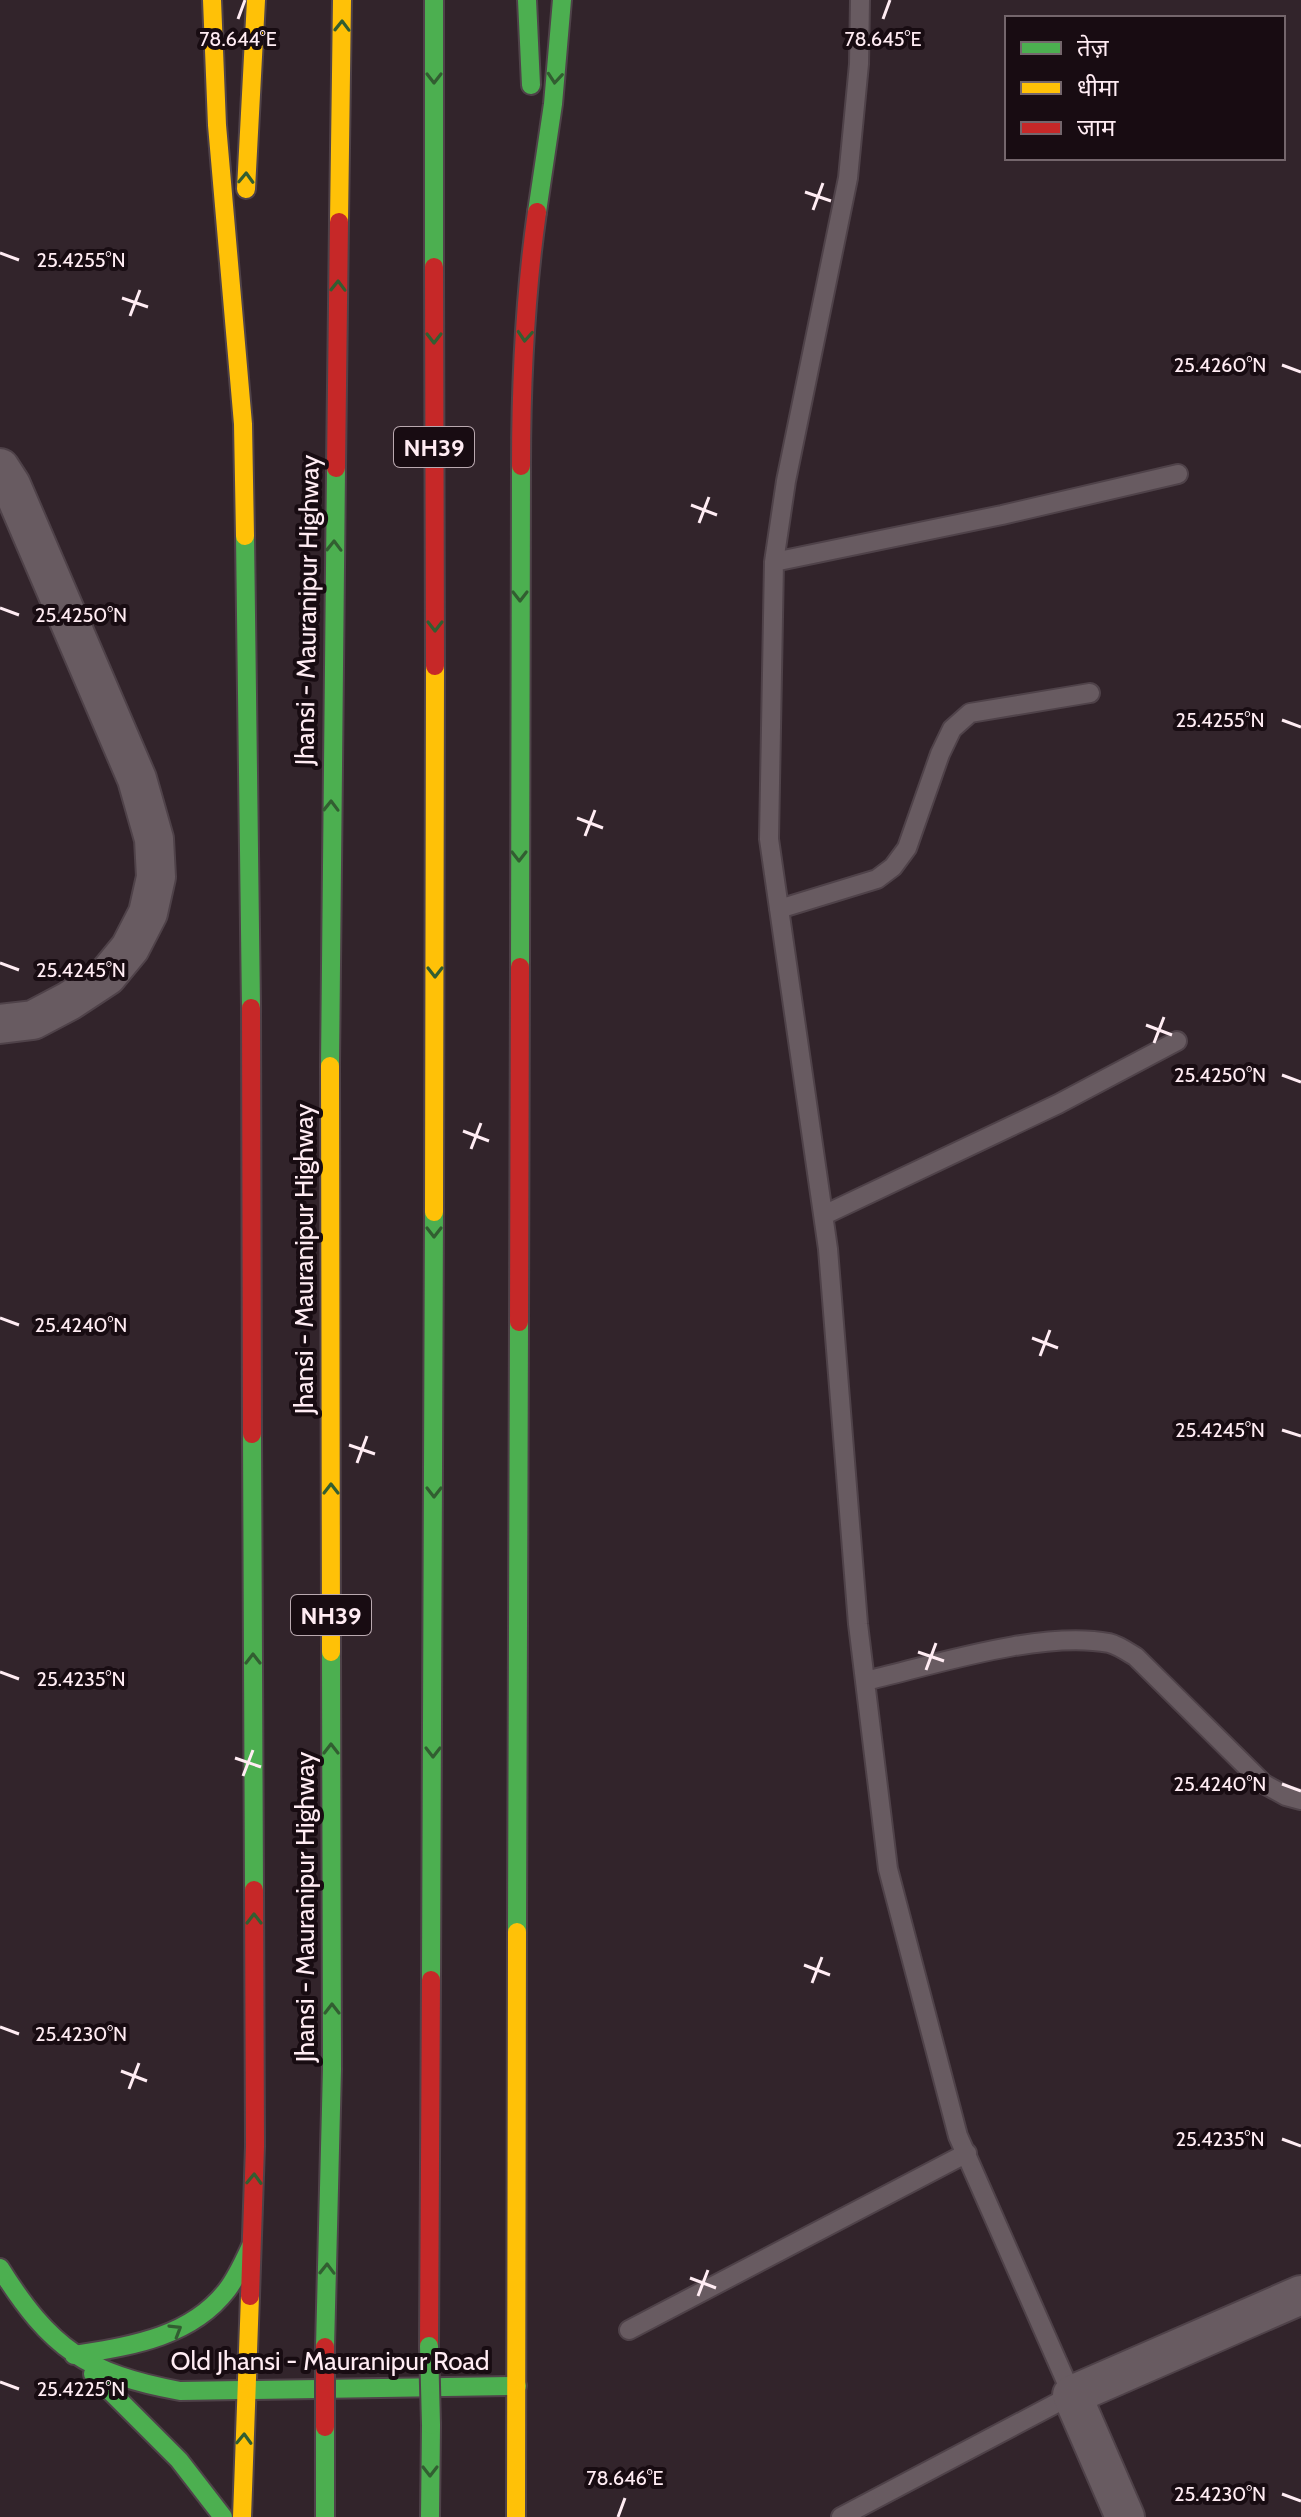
<svg xmlns="http://www.w3.org/2000/svg" width="1301" height="2517" font-family="Cabin,'Noto Sans Devanagari',sans-serif">
<style>
.lines{fill:none;stroke-linecap:round;stroke-linejoin:round}
.lane-casing{stroke:#4f4249;stroke-width:22}
.street-casing{stroke:#4f4249;stroke-width:42}
.fast-casing{stroke:#4f4249;stroke-width:22}
.slow-casing{stroke:#4f4249;stroke-width:22}
.jam-casing{stroke:#4f4249;stroke-width:22}
.lane{stroke:#685b61;stroke-width:18}
.street{stroke:#685b61;stroke-width:38}
.fast{stroke:#4caf50;stroke-width:18}
.slow{stroke:#ffc107;stroke-width:18}
.jam{stroke:#c62828;stroke-width:18}
.fast-bridge-casing{stroke:#4f4249;stroke-width:22;stroke-linecap:butt}
.jam-bridge-casing{stroke:#4f4249;stroke-width:22;stroke-linecap:butt}
.fast-bridge{stroke:#4caf50;stroke-width:18}
.jam-bridge{stroke:#c62828;stroke-width:18}
.oneway{stroke:#325e31}
.ticks{fill:none;stroke:#ffecf3;stroke-width:3}
.labels{text-anchor:middle;dominant-baseline:central;stroke-width:8;stroke-linejoin:round;paint-order:stroke}
.shield{fill:#180c12;stroke:#baa9b0;stroke-width:2}
.shield-label{font-size:24px;font-weight:bold;fill:#ffecf3}
.street-label{font-size:26px;fill:#ffecf3;stroke:#180c12}
.ticks-label{font-size:20px;text-anchor:middle;fill:#ffecf3;stroke:#180c12;stroke-width:8;stroke-linejoin:round;paint-order:stroke}
</style>
<rect width="100%" height="100%" fill="#32242b"/>
<g class="lines">
<g class="lane-casing">
<path id="lane" d="M 774,562 L 1002,515 L 1178,474
M 779,909 L 877,879 L 893,867 L 907,848 L 940,754 L 952,729 L 970,713 L 1090,693
M 824,1215 L 1058,1104 L 1177,1041
M 865,1681 C 934,1665 1041,1630 1109,1643 C 1118,1645 1128,1652 1136,1657 L 1264,1784 L 1286,1796 L 1301,1800
M 629,2330 L 967,2153
M 841,2517 L 1072,2395 L 958,2136 L 888,1869 L 858,1624 L 828,1249 L 769,839 L 774,562 L 786,481 L 848,178 L 859,64 L 860,0"/>
</g>
<g class="street-casing">
<path id="street" d="M 0,468 L 11,485 L 137,779 L 154,839 L 156,877 L 148,913 L 130,948 L 107,976 L 69,1001 L 33,1020 L 0,1024
M 1125,2517 L 1072,2395 L 1301,2295"/>
</g>
<g class="fast-casing">
<path id="fast" d="M 434,0 L 434,267
M 527,0 L 531,85
M 537,212 L 553,104 L 562,0
M 245,536 L 251,1008
M 520,967 L 521,466
M 330,1066 L 336,468
M 252,1434 L 254,1890
M 517,1932 L 519,1322
M 431,1980 L 434,1212
M 0,2268 C 50,2348 87,2374 180,2391 L 517,2386
M 325,2347 L 332,2069 L 331,1652
M 74,2355 C 129,2346 190,2338 227,2290 C 237,2277 244,2261 251,2246
M 93,2374 L 179,2460 L 223,2517
M 325,2427 L 325,2517
M 430,2517 L 431,2425"/>
</g>
<g class="slow-casing">
<path id="slow" d="M 212,0 L 217,125 L 243,424 L 245,536
M 246,189 L 256,0
M 339,222 L 342,0
M 330,1066 L 331,1652
M 434,1212 L 435,666
M 242,2517 L 250,2296
M 516,2517 L 517,1932"/>
</g>
<g class="jam-casing">
<path id="jam" d="M 434,267 L 435,666
M 521,466 C 521,381 525,296 537,212
M 336,468 L 339,222
M 251,1008 L 252,1434
M 519,1322 L 520,967
M 250,2296 L 255,2146 L 254,1890
M 429,2346 L 431,1980"/>
</g>
<use href="#lane" class="lane"/>
<use href="#street" class="street"/>
<use href="#fast" class="fast"/>
<use href="#slow" class="slow"/>
<use href="#jam" class="jam"/>
<g class="fast-bridge-casing">
<path id="fast-bridge" d="M 429,2346 L 431,2425"/>
</g>
<g class="jam-bridge-casing">
<path id="jam-bridge" d="M 325,2347 L 325,2427"/>
</g>
<use href="#fast-bridge" class="fast-bridge"/>
<use href="#jam-bridge" class="jam-bridge"/>
</g>
<defs><path id="oneway-chevron" d="M-2-3.5L2.5 0L-2 3.5" fill="none" stroke-width="1.6" stroke-linecap="round" stroke-linejoin="round" transform="scale(2)"/></defs>
<g class="oneway">
<use href="#oneway-chevron" transform="translate(342 26) rotate(-89)"/>
<use href="#oneway-chevron" transform="translate(434 78) rotate(90)"/>
<use href="#oneway-chevron" transform="translate(555 78) rotate(95)"/>
<use href="#oneway-chevron" transform="translate(246 178) rotate(-88)"/>
<use href="#oneway-chevron" transform="translate(338 286) rotate(-89)"/>
<use href="#oneway-chevron" transform="translate(525 336) rotate(94)"/>
<use href="#oneway-chevron" transform="translate(434 338) rotate(90)"/>
<use href="#oneway-chevron" transform="translate(334 546) rotate(-89)"/>
<use href="#oneway-chevron" transform="translate(520 596) rotate(90)"/>
<use href="#oneway-chevron" transform="translate(435 626) rotate(90)"/>
<use href="#oneway-chevron" transform="translate(331 806) rotate(-89)"/>
<use href="#oneway-chevron" transform="translate(519 856) rotate(90)"/>
<use href="#oneway-chevron" transform="translate(435 972) rotate(90)"/>
<use href="#oneway-chevron" transform="translate(434 1232) rotate(90)"/>
<use href="#oneway-chevron" transform="translate(331 1489) rotate(-90)"/>
<use href="#oneway-chevron" transform="translate(434 1492) rotate(90)"/>
<use href="#oneway-chevron" transform="translate(253 1659) rotate(-90)"/>
<use href="#oneway-chevron" transform="translate(331 1749) rotate(-90)"/>
<use href="#oneway-chevron" transform="translate(433 1752) rotate(90)"/>
<use href="#oneway-chevron" transform="translate(254 1919) rotate(-90)"/>
<use href="#oneway-chevron" transform="translate(332 2009) rotate(-90)"/>
<use href="#oneway-chevron" transform="translate(254 2179) rotate(-88)"/>
<use href="#oneway-chevron" transform="translate(327 2269) rotate(-89)"/>
<use href="#oneway-chevron" transform="translate(176 2330) rotate(-31)"/>
<use href="#oneway-chevron" transform="translate(244 2439) rotate(-88)"/>
<use href="#oneway-chevron" transform="translate(430 2471) rotate(90)"/>
</g>
<path class="ticks" d="M 238,19 L 245,0M 883,19 L 890,0M 805,192 L 831,201M 813,210 L 823,183M 0,253 L 19,260M 122,298 L 148,307M 130,316 L 140,290M 1282,365 L 1301,372M 691,505 L 717,515M 699,523 L 709,497M 0,608 L 19,615M 1282,720 L 1301,727M 577,818 L 603,828M 585,836 L 595,810M 0,963 L 19,970M 1146,1025 L 1172,1035M 1154,1043 L 1164,1017M 1282,1075 L 1301,1082M 463,1131 L 489,1141M 471,1149 L 481,1123M 0,1318 L 19,1325M 1032,1338 L 1058,1348M 1040,1356 L 1050,1330M 1282,1430 L 1301,1436M 349,1445 L 375,1454M 357,1463 L 367,1436M 918,1652 L 944,1661M 926,1670 L 936,1643M 0,1672 L 19,1679M 235,1758 L 261,1767M 243,1776 L 253,1750M 1282,1784 L 1301,1791M 804,1965 L 830,1975M 812,1983 L 822,1957M 0,2027 L 19,2034M 121,2071 L 147,2081M 129,2089 L 139,2063M 1282,2139 L 1301,2146M 690,2278 L 716,2288M 698,2296 L 708,2270M 0,2382 L 19,2389M 1282,2494 L 1301,2501M 618,2517 L 625,2498"/>
<g class="labels">
<g class="shield">
<rect x="394" y="427" width="80" height="40" rx="6"/>
<rect x="291" y="1595" width="80" height="40" rx="6"/>
</g>
<g class="shield-label">
<text x="434" y="447">NH39</text>
<text x="331" y="1615">NH39</text>
</g>
<g class="street-label">
<text transform="translate(307 610) rotate(-89)">Jhansi - Mauranipur Highway</text>
<text transform="translate(304 1259) rotate(-90)">Jhansi - Mauranipur Highway</text>
<text transform="translate(305 1907) rotate(-90)">Jhansi - Mauranipur Highway</text>
<text x="330" y="2361">Old Jhansi - Mauranipur Road</text>
</g>
</g>
<g class="ticks-label">
<text x="238" y="46">78.644°E</text>
<text x="883" y="46">78.645°E</text>
<text x="81" y="267">25.4255°N</text>
<text x="1220" y="372">25.4260°N</text>
<text x="81" y="622">25.4250°N</text>
<text x="1220" y="727">25.4255°N</text>
<text x="81" y="977">25.4245°N</text>
<text x="1220" y="1082">25.4250°N</text>
<text x="81" y="1332">25.4240°N</text>
<text x="1220" y="1437">25.4245°N</text>
<text x="81" y="1686">25.4235°N</text>
<text x="1220" y="1791">25.4240°N</text>
<text x="81" y="2041">25.4230°N</text>
<text x="1220" y="2146">25.4235°N</text>
<text x="81" y="2396">25.4225°N</text>
<text x="625" y="2485">78.646°E</text>
<text x="1220" y="2501">25.4230°N</text>
</g>
<rect x="1005" y="16" width="280" height="144" fill="#180c12" stroke="#74666c" stroke-width="2"/>
<rect x="1021" y="42" width="40" height="12" fill="#4caf50" stroke="#74666c" stroke-width="2"/>
<text x="1077" y="56" font-size="24" fill="#ffecf3">तेज़</text>
<rect x="1021" y="82" width="40" height="12" fill="#ffc107" stroke="#74666c" stroke-width="2"/>
<text x="1077" y="96" font-size="24" fill="#ffecf3">धीमा</text>
<rect x="1021" y="122" width="40" height="12" fill="#c62828" stroke="#74666c" stroke-width="2"/>
<text x="1077" y="136" font-size="24" fill="#ffecf3">जाम</text>
</svg>
